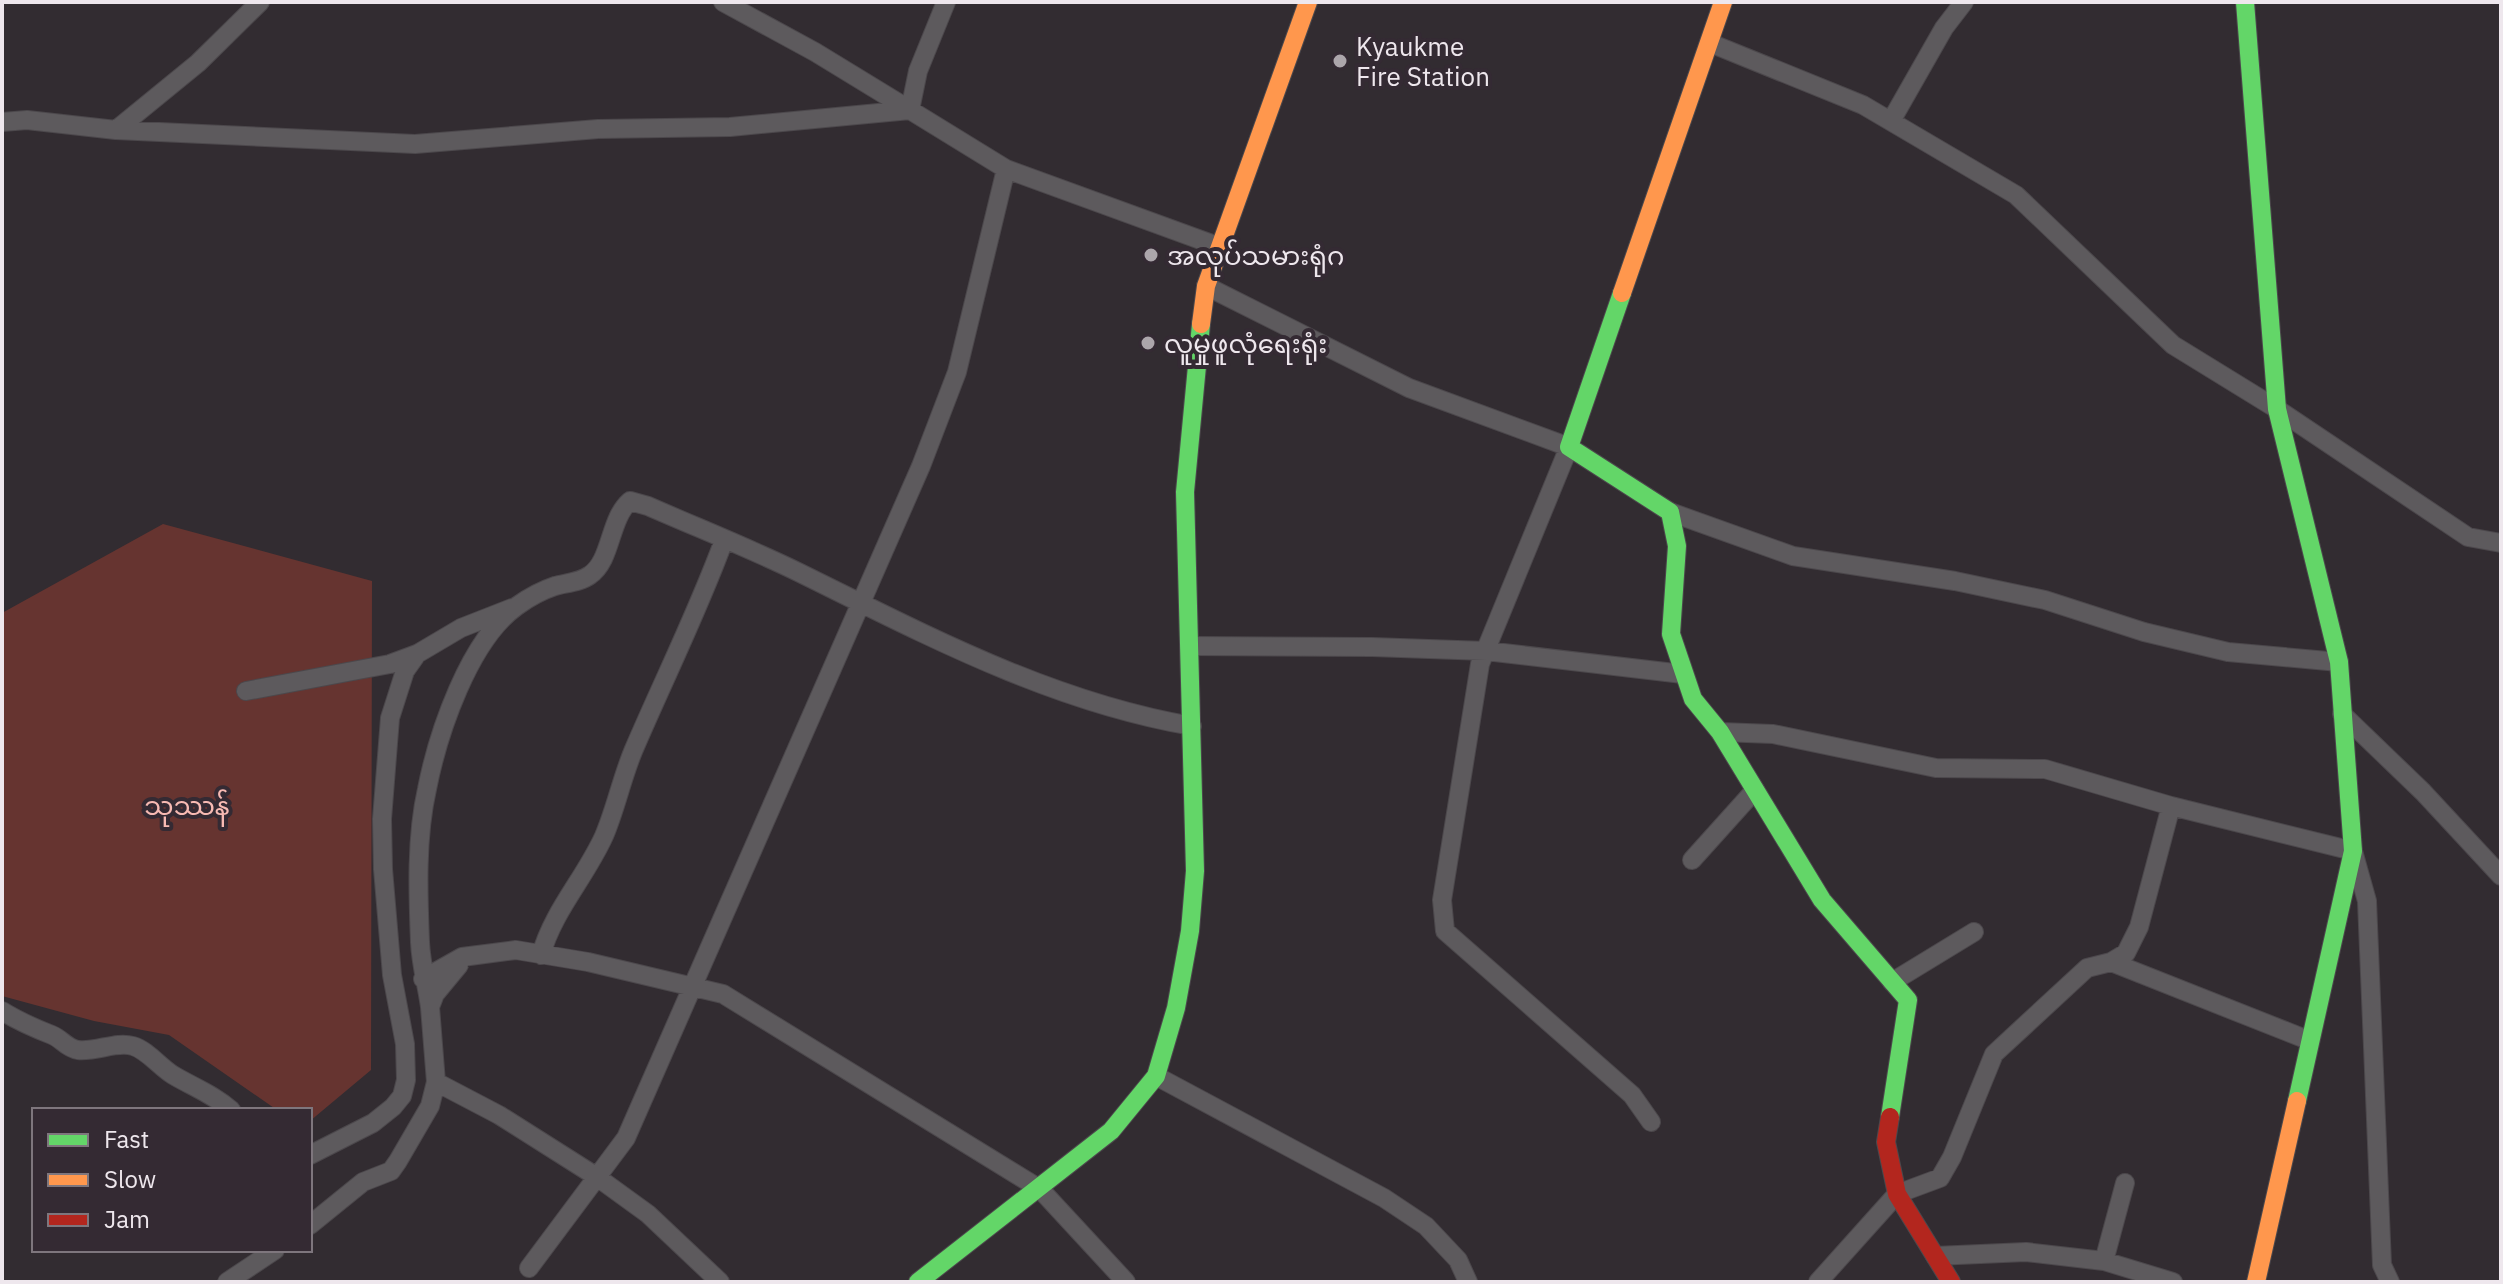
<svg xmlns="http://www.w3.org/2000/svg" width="2503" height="1284" font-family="'IBM Plex Sans','Noto Sans Myanmar',sans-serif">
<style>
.green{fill:#663430}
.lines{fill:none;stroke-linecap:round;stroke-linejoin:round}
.street-casing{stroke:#4c484c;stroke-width:20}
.fast-casing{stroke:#4c484c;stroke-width:20}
.slow-casing{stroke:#4c484c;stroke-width:20}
.jam-casing{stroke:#4c484c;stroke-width:20}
.street{stroke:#5d5a5d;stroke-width:18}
.fast{stroke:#63d668;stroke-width:18}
.slow{stroke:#ff974d;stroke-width:18}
.jam{stroke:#b3261e;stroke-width:18}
.poi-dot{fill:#aca6ab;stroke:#342a33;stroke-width:3}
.labels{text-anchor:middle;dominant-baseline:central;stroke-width:8;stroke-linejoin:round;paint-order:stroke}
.poi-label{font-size:26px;fill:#eee7ed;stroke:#342a33;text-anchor:start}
.park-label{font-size:26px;fill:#f7bab3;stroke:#342a33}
</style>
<rect width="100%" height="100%" fill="#322c31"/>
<path class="green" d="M 163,524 L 372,581 L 371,1070 L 310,1121 L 310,1110 L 277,1110 L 169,1035 L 94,1021 L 2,996 L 2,613 Z"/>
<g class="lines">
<g class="street-casing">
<path id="street" d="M 723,2 L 815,52 L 910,110 L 918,71 L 946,2
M 1710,43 L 1863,105 L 2016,195 L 2173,345 L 2277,409 L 2468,537 L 2501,543
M 1891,121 L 1944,28 L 1964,2
M 2,122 L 27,120 L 116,130 L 415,144 L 598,129 L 730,127 L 910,110 L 1006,169 L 1220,247
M 116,130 L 198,63 L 260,2
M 1206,286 L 1409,388 L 1569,447 L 1480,664 L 1442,900 L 1445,931 L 1632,1095 L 1651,1122
M 1670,512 L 1793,556 L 1955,581 L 2045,600 L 2144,632 L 2228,652 L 2339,662
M 1190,646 L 1372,647 L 1486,651 L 1683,674
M 246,691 L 390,664 L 417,654 L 461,628 L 512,608
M 2342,714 L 2423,792 L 2501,876
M 1720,732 L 1773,734 L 1936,768 L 2045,769 L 2171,806 L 2353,851 L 2367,901 L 2382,1265 L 2390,1282
M 1692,860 L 1755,790
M 541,955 C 553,911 585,878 604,836 C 616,808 622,777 634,749 C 664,679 698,611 724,540
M 2111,962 L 2308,1040
M 423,979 L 462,957 L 516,950 L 588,962 L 723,994 L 1040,1189 L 1126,1282
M 1892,982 L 1974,932
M 430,1007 C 427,985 421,965 420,942 C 418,893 416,837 427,789 C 438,733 469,640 517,606 C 528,598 543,590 555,586 C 566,583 581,582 590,575 C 612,560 609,519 630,501 L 648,506 C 698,528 749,548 798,572 C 924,634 1051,702 1192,726
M 2,1011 C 18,1021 34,1028 52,1035 C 62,1039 66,1048 78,1050 C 97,1052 116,1041 133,1046 C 147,1050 160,1067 173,1075 C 193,1087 213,1094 231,1110
M 1156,1076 L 1384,1198 L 1426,1226 L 1458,1260 L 1468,1282
M 436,1082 L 499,1115 L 597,1177 L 648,1214 L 720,1282
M 310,1155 L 373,1123 L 393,1107 L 402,1096 L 406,1080 L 405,1044 L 392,975 L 383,869 L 382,819 L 390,718 L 405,671 L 417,654
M 310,1225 L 363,1182 L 391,1171 L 398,1161 L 430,1106 L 436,1082 L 430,1007 L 435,994 L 459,965
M 1935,1256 L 2026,1252 L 2104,1261 L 2173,1282
M 2104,1261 L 2125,1183
M 529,1268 L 626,1138 L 921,466 L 957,372 L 1006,169
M 227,1282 L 275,1250
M 1818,1282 L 1897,1194 L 1940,1178 L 1952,1157 L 1994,1054 L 2087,968 L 2111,962 L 2126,953 L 2139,927 L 2171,806"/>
</g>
<g class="fast-casing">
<path id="fast" d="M 2245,2 L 2277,409 L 2339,662 L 2353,851 L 2297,1101
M 1622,293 L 1569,447 L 1670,512 L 1677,546 L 1671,634 L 1693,699 L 1720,732 L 1822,900 L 1908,1000 L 1890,1117
M 918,1282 L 1111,1131 L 1156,1076 L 1176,1008 L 1190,931 L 1195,871 L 1185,492 L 1201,324"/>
</g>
<g class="slow-casing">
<path id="slow" d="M 1622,293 L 1723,2
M 1201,324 L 1206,286 L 1308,2
M 2256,1282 L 2297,1101"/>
</g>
<g class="jam-casing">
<path id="jam" d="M 1890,1117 L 1886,1142 L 1897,1194 L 1951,1282"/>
</g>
<use href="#street" class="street"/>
<use href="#fast" class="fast"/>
<use href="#slow" class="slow"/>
<use href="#jam" class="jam"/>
</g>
<g class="poi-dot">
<circle cx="1340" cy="61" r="8"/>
<circle cx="1151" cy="255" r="8"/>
<circle cx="1148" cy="343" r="8"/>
</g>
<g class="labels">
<g class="poi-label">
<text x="1356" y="46">Kyaukme<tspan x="1356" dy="30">Fire Station</tspan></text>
<text x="1167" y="255">အလုပ်သမားရုံဂ</text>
<text x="1164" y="343">လူမှုဖူလုံရေးရုံး</text>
</g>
<g class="park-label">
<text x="187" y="805">သုဿန်</text>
</g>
</g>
<rect width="2503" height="1284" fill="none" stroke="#eee7ed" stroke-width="8"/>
<rect x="32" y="1108" width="280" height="144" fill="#342a33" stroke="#7e767d" stroke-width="2"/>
<rect x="48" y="1134" width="40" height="12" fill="#63d668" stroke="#7e767d" stroke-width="2"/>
<text x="104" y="1148" font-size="24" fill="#eee7ed">Fast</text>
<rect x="48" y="1174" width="40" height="12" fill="#ff974d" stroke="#7e767d" stroke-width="2"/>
<text x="104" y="1188" font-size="24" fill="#eee7ed">Slow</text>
<rect x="48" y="1214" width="40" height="12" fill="#b3261e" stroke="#7e767d" stroke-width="2"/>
<text x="104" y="1228" font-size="24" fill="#eee7ed">Jam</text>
</svg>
